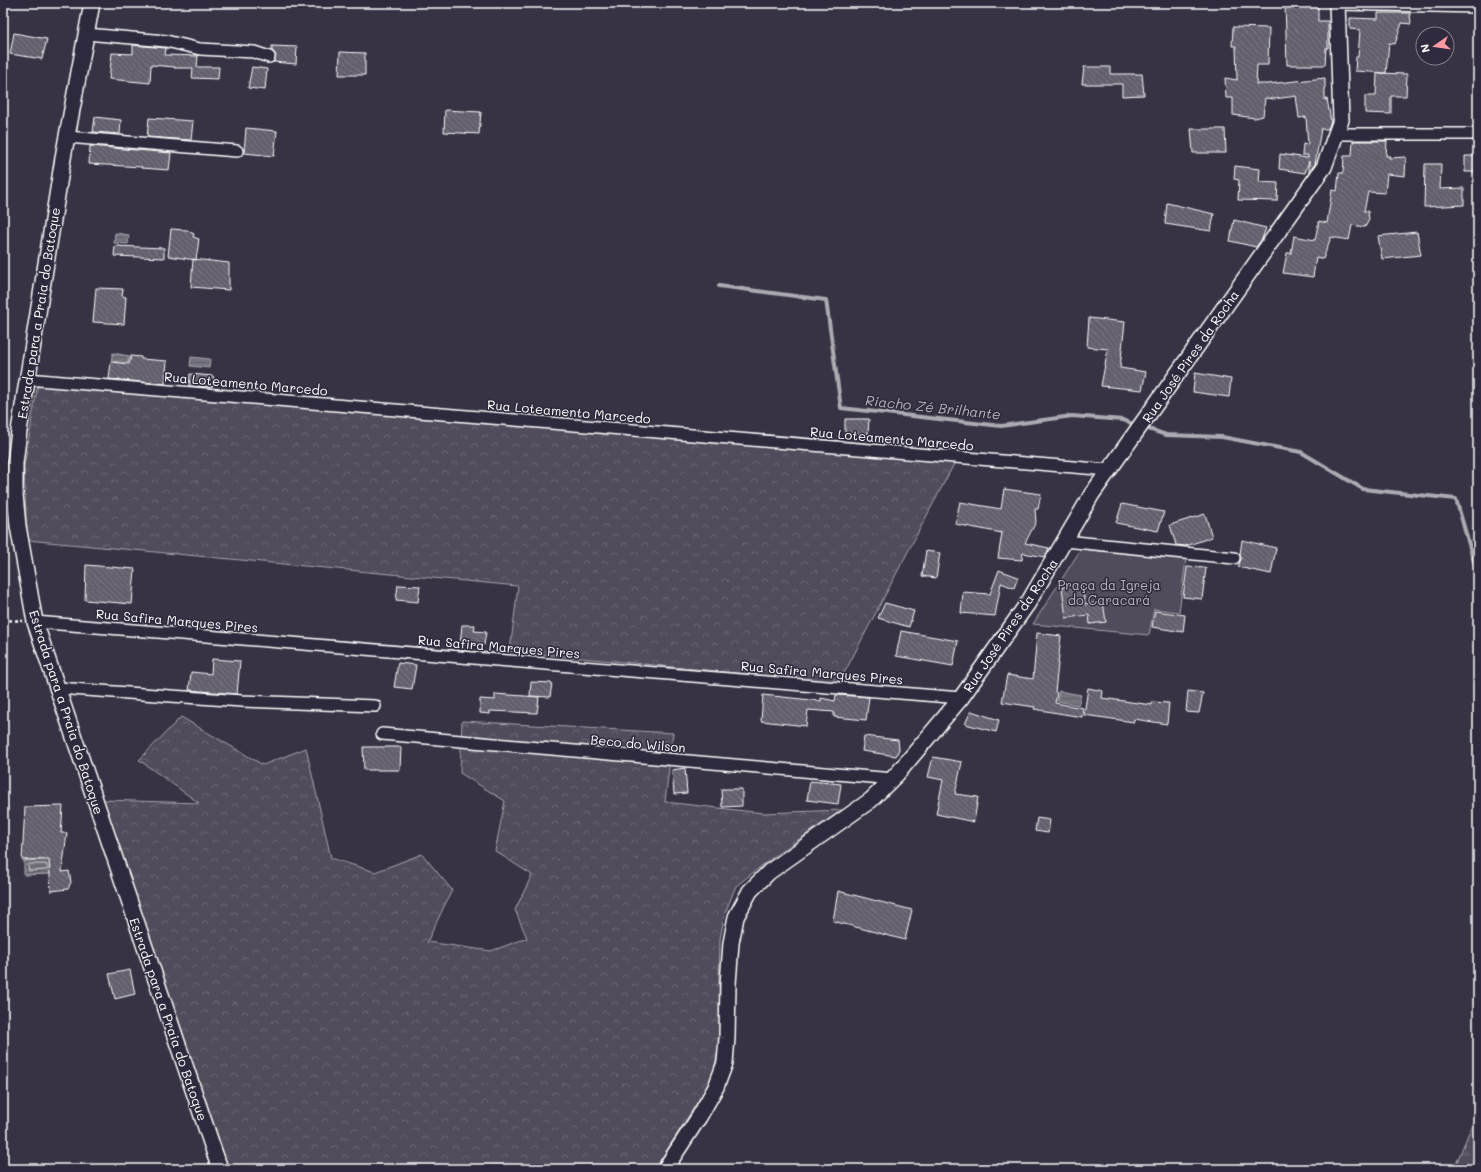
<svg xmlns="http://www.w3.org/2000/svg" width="1481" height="1172" font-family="Mali,sans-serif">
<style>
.forest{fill:url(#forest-crowns);stroke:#a8a6ae}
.wetland{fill:url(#wetland-marsh);stroke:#a8a6ae}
.green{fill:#514c5c;stroke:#a8a6ae}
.water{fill:url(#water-rules);stroke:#adabb2}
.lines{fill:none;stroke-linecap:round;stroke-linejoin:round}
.shore{stroke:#c8c7cc;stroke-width:1}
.stream{stroke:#adabb2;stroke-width:4}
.building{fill:url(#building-back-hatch);stroke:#fff}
.street-casing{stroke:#fff;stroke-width:14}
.secondary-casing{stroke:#fff;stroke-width:18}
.path{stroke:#fff;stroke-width:2.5;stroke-dasharray:3 3;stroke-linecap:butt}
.street{stroke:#2f2a3d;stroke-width:11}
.secondary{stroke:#2f2a3d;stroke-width:15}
.labels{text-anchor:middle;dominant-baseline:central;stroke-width:3;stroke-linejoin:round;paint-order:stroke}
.street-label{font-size:13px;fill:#fff;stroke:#2f2a3d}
.park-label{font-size:13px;fill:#b9b7be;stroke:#2f2a3d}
.water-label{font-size:14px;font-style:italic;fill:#b4b2b9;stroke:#2f2a3d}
</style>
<defs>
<pattern id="forest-crowns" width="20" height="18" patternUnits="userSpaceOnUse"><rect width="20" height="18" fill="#514c5c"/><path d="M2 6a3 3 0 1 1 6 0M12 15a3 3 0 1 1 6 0" fill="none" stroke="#6b6774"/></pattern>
<pattern id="wetland-marsh" width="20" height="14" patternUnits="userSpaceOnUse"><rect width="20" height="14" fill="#514c5c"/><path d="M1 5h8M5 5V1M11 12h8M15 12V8" fill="none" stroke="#6b6774"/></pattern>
<pattern id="water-rules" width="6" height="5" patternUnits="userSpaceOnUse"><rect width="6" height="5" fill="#76737f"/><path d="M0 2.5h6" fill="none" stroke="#5f5e63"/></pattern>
<pattern id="building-back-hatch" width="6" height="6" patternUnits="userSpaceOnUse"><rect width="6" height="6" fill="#635f6d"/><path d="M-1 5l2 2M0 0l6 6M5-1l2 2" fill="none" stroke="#7a7783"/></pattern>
</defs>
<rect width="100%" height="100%" fill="#373345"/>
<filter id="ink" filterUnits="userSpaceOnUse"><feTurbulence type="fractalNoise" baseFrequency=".025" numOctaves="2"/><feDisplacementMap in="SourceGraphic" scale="8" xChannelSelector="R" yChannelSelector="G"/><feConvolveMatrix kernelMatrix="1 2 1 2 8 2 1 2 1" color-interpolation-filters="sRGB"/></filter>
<g filter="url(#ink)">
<path class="forest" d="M 38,383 L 956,460 L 839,683 L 510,651 L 518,586 L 27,540 L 24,467 Z
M 181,717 L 263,765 L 306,748 L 331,858 L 375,872 L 422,854 L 452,890 L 427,942 L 491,951 L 527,938 L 515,910 L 532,875 L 495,851 L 505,801 L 460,773 L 462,721 L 673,733 L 665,802 L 763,813 L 842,810 L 773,857 L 736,886 L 725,913 L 720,939 L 719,983 L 721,1024 L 718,1050 L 712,1079 L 655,1169 L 229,1169 L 103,800 L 199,803 L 139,760 Z"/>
<path class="wetland" d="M 1478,1110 L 1478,1169 L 1455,1169 L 1456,1164 Z"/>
<path class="green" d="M 1081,549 L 1186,559 L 1179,612 L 1154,609 L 1149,635 L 1033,624 Z"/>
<path class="water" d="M 115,233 L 129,235 L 128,244 L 114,243 Z
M 113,353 L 129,356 L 128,363 L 111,361 Z
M 191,357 L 210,359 L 209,368 L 190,366 Z
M 1059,691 L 1081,695 L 1078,705 L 1057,701 Z
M 52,860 L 52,874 L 24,875 L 24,861 Z"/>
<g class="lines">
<path class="shore" d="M 30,864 L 46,864 L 48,869 L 46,870 L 29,871 L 28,866 Z"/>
<path class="stream" d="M 719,286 L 826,300 L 841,408 L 1001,426 L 1072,416 L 1123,420 L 1136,425
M 1143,427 L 1166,435 L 1222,437 L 1301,452 L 1363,489 L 1456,499 L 1478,576"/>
</g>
<path class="building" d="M 1285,3 L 1318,3 L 1318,21 L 1328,21 L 1328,48 L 1326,48 L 1325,65 L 1287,65 Z
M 1378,13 L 1410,13 L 1411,24 L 1402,23 L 1395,44 L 1389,43 L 1386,73 L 1355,71 L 1356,57 L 1358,57 L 1360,30 L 1350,29 L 1350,18 L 1378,19 Z
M 1233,27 L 1269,28 L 1268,65 L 1257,65 L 1256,84 L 1268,84 L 1325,78 L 1325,100 L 1327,99 L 1331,121 L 1328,129 L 1321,129 L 1315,164 L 1309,172 L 1309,161 L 1305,173 L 1279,169 L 1280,154 L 1308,158 L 1308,155 L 1302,155 L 1303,144 L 1308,145 L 1306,117 L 1299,118 L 1296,96 L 1274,99 L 1265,98 L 1263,116 L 1255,118 L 1233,115 L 1233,98 L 1226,98 L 1225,78 L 1237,80 L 1236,46 L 1232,46 Z
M 14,33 L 47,39 L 42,59 L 10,54 Z
M 133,45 L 166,48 L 165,55 L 198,56 L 197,67 L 219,67 L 218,79 L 192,78 L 193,68 L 174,68 L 175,67 L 151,65 L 150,83 L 109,79 L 112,53 L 133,54 Z
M 272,46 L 297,47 L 296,64 L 273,62 L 276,56 L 272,51 Z
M 340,52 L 365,53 L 365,75 L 339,75 Z
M 252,67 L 267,69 L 265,90 L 248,88 Z
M 1084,67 L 1110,67 L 1110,74 L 1142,74 L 1144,95 L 1122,96 L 1122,84 L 1082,84 Z
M 1377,73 L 1407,74 L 1406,96 L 1391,96 L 1391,114 L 1365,113 L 1365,96 L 1376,96 Z
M 445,110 L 481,112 L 479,134 L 444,132 Z
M 95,117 L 121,120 L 120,134 L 93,132 Z
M 149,118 L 193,121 L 191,140 L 147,137 Z
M 246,128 L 277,131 L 274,156 L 244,153 Z
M 1191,129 L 1225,129 L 1226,153 L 1193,153 Z
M 1353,141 L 1387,141 L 1386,156 L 1390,156 L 1389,158 L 1406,157 L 1405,176 L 1387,174 L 1385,193 L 1368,192 L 1364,211 L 1368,211 L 1369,220 L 1365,227 L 1352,225 L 1349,240 L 1331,237 L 1323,259 L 1316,257 L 1313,277 L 1283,273 L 1287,253 L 1291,253 L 1294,236 L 1315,240 L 1319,221 L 1327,223 L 1332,190 L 1337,191 L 1339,173 L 1343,173 L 1344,156 L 1352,156 Z
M 90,146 L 171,153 L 169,170 L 141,168 L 142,167 L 89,164 Z
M 1465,156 L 1478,156 L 1478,172 L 1465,172 Z
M 1425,164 L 1441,164 L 1440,189 L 1464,188 L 1464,205 L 1424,207 Z
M 1235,166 L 1260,169 L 1259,182 L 1278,183 L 1277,201 L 1238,200 L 1239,180 L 1234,179 Z
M 1167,203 L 1214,214 L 1211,231 L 1165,224 Z
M 1234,220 L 1266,228 L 1262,239 L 1256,247 L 1230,241 Z
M 171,229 L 187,230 L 194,234 L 193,237 L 199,239 L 196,260 L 168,256 Z
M 1417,232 L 1421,255 L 1382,259 L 1378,236 Z
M 115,246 L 164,248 L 164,258 L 114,256 Z
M 193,259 L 229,263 L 229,290 L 191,287 Z
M 96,288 L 123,289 L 122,296 L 126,297 L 124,324 L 93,322 Z
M 1089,318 L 1125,322 L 1120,368 L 1146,372 L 1142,390 L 1101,386 L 1108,349 L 1087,347 Z
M 131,356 L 141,357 L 141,359 L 167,361 L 165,384 L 109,379 L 111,362 L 129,364 Z
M 1195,373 L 1231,379 L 1229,397 L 1193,392 Z
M 190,374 L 213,376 L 215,384 L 211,387 L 189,386 Z
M 845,419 L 869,419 L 868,434 L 845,433 Z
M 1004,489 L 1041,494 L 1038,509 L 1035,509 L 1036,522 L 1025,543 L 1049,548 L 1045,557 L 1023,553 L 1022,560 L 998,558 L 1002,533 L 955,524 L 960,502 L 1001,509 Z
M 1122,504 L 1164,512 L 1158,531 L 1116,523 Z
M 1205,514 L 1212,537 L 1186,546 L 1176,545 L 1170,525 Z
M 1242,540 L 1276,548 L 1271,574 L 1238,567 L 1241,559 L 1240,554 Z
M 926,551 L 940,553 L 936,578 L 922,576 Z
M 86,565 L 135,569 L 132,604 L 85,600 Z
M 1187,567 L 1206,568 L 1202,599 L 1183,597 Z
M 999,570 L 1018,577 L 1014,588 L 1001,583 L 995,616 L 961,613 L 963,592 L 990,594 Z
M 398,585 L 420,586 L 418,602 L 396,600 Z
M 1082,585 L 1085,604 L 1103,602 L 1106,622 L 1090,624 L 1089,615 L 1066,618 L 1062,587 Z
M 885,603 L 914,611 L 909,627 L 878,618 Z
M 1155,611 L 1185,615 L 1183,632 L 1152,627 Z
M 462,625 L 475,625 L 474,631 L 486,632 L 484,645 L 460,644 Z
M 901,631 L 958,641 L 953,666 L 896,656 Z
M 1037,633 L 1061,636 L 1055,692 L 1057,693 L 1055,703 L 1083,708 L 1082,717 L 1034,709 L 1035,707 L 1002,702 L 1007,675 L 1033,679 Z
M 212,659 L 240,661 L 237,694 L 189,690 L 191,672 L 211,674 Z
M 398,663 L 416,665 L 412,689 L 394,687 Z
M 531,682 L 552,683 L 550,697 L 530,696 Z
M 1088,688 L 1103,691 L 1102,698 L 1152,705 L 1152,702 L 1169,703 L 1167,724 L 1134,719 L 1134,722 L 1084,715 Z
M 1188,691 L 1203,693 L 1199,713 L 1186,712 Z
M 495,694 L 539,697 L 537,713 L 490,711 L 490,714 L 480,713 L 480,699 L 495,700 Z
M 763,695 L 821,701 L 821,698 L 835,701 L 836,695 L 869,697 L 866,720 L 834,717 L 834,712 L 808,710 L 806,726 L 761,721 Z
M 971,711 L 999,720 L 996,732 L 965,724 Z
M 864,736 L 898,740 L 899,749 L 896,756 L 862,751 Z
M 363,747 L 401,747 L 400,770 L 364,770 Z
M 933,757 L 962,762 L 955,794 L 978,797 L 974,822 L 936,814 L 943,780 L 928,777 Z
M 685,768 L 687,793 L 674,794 L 672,770 Z
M 810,781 L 841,784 L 838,804 L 807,800 Z
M 721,789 L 742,789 L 742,806 L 722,807 Z
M 63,806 L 61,833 L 67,833 L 62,872 L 69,871 L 71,882 L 68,889 L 51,891 L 49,859 L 22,860 L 25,807 Z
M 1037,818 L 1050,820 L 1048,833 L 1035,831 Z
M 838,891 L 912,910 L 905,940 L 833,921 Z
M 130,970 L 135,994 L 115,999 L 109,974 Z"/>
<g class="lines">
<g class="street-casing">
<path id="street" d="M 1337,4 L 1478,7
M 86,34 L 166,41 L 200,49 L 254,52 L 269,57
M 1336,134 L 1478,134
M 67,137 L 237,151
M 27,379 L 1109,470
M 1065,541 L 1234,558
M 35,622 L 961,698
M 57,688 L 242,701 L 375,706
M 382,734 L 893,779"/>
</g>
<g class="secondary-casing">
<path id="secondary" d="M 92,3 L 64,152 L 19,431 L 15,463 L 15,495 L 18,526 L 35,622 L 220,1169
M 665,1169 L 699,1117 L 716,1087 L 725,1063 L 727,1038 L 728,984 L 731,943 L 736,917 L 750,891 L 769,872 L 871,800 L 897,774 L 961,698 L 1028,603 L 1092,494 L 1324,167 L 1341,120 L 1337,3"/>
</g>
<path class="path" d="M 3,620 L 23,621"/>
<use href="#street" class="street"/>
<use href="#secondary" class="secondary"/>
</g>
</g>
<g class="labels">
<g class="street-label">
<text transform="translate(38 313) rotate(-81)">Estrada para a Praia do Batoque</text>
<text transform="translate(1190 356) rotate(-55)">Rua José Pires da Rocha</text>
<text transform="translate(246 383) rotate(5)">Rua Loteamento Marcedo</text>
<text transform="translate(569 411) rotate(5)">Rua Loteamento Marcedo</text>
<text transform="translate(892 438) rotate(5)">Rua Loteamento Marcedo</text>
<text transform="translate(177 620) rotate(5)">Rua Safira Marques Pires</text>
<text transform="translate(1010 625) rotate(-56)">Rua José Pires da Rocha</text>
<text transform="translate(499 646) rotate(5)">Rua Safira Marques Pires</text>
<text transform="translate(822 672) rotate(5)">Rua Safira Marques Pires</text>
<text transform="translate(67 712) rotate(72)">Estrada para a Praia do Batoque</text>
<text transform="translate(638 743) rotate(5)">Beco do Wilson</text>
<text transform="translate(169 1019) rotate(71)">Estrada para a Praia do Batoque</text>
</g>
<g class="park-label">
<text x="1109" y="584">Praça da Igreja<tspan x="1109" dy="15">do Caracará</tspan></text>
</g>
<g class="water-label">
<text transform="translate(933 407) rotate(6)">Riacho Zé Brilhante</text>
</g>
</g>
<rect width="1481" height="1172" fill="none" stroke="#2f2a3d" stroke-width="16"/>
<rect x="8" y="8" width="1465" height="1156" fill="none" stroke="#fff" stroke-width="1.5" filter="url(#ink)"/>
<g transform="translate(1435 46) rotate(257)"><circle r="19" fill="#2f2a3d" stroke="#827f8b"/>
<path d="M0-3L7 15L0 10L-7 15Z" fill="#ff9aa2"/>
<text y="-6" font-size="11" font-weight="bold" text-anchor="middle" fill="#ffffff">N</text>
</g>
</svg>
